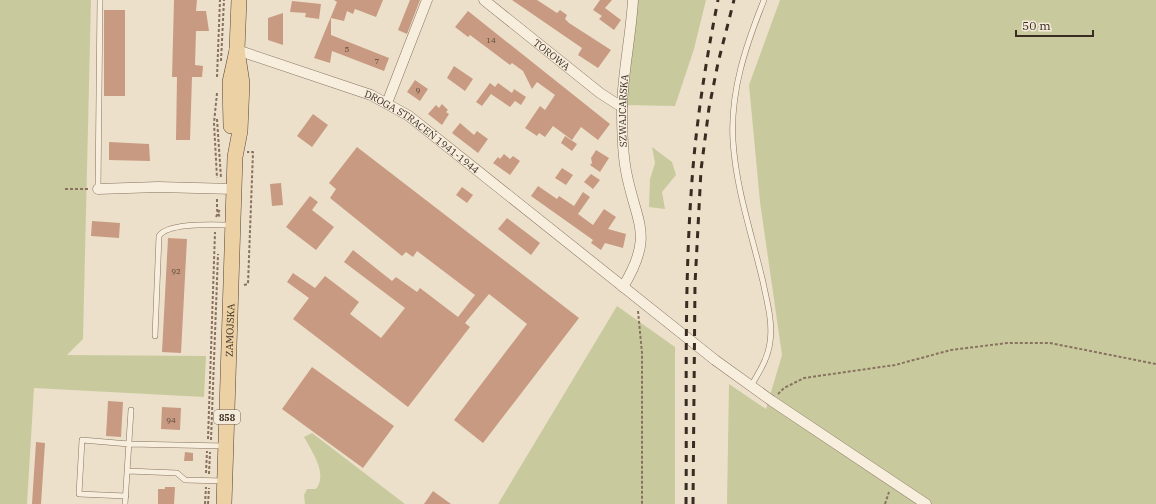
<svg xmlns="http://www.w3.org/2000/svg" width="1156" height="504" font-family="'IBM Plex Serif',serif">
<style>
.green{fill:#c8ca9e}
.building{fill:#c89a82}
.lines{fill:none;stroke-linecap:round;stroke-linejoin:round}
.lane-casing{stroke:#88725f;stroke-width:6}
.street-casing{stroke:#88725f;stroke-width:11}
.primary-casing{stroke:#564133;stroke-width:16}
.path{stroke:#88725f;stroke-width:2;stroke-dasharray:3 2;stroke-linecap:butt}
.lane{stroke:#f7eedd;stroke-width:5}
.street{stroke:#f7eedd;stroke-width:10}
.primary{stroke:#ecd1a5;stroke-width:15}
.rail{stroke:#3a2c22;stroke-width:3;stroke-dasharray:7 7;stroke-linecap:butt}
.labels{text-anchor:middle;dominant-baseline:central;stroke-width:3;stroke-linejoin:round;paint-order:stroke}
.number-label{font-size:8px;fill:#5e483a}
.shield{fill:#f4ead9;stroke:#726559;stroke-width:1}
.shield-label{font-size:9px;font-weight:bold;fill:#3a2c22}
.street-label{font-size:10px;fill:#3a2c22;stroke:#f4ead9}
</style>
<rect width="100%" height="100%" fill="#ece0ca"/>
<path class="green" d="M 0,0 L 91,0 L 83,339 L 67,355 L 206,356 L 204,397 L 34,388 L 27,504 L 0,504 Z
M 637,0 L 706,0 L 694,49 L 675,106 L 626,105 Z
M 780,0 L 1156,0 L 1156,504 L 727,504 L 729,384 L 766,409 L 782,355 L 760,202 L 749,85 Z
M 652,147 L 672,162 L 676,175 L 662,192 L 665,209 L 649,207 L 650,179 L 655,163 Z
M 617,306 L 675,347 L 675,504 L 498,504 Z
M 312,433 L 405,504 L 305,504 L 304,495 L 307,489 L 316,489 C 328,473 312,452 304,437 Z"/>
<path class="building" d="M 174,0 L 197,0 L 196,11 L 206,11 L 209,31 L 196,31 L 195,65 L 203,66 L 202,77 L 192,77 L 190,140 L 176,140 L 177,77 L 172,77 Z
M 334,0 L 383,0 L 376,17 L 355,9 L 353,14 L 347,11 L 344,21 L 331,18 L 331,35 L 389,58 L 384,71 L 332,51 L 330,63 L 314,58 L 337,2 Z
M 410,0 L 420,0 L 407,34 L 398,30 Z
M 512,0 L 537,0 L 557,13 L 560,10 L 567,15 L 565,19 L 569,23 L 611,50 L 598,68 L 578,55 L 582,48 Z
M 600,0 L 612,0 L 605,8 L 621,20 L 614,30 L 599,19 L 602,16 L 593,10 Z
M 292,1 L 321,4 L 319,19 L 305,17 L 306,13 L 290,12 Z
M 104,10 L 125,10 L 125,96 L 104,96 Z
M 468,11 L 610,124 L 598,140 L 581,127 L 572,140 L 553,126 L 545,137 L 539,133 L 537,136 L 525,128 L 540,106 L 545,110 L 555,95 L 537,82 L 532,89 L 523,71 L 512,63 L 510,65 L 470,35 L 468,37 L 455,27 Z
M 283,13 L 283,45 L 268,40 L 268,18 Z
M 454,66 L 473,79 L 465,91 L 447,78 Z
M 415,80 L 428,89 L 420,101 L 407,92 Z
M 490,83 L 495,87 L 498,83 L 512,93 L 514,89 L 526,97 L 521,105 L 515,101 L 510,107 L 491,94 L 482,106 L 476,102 Z
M 442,104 L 448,110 L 446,112 L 449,114 L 442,125 L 428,114 L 436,105 L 439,108 Z
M 313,114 L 328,125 L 312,147 L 297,136 Z
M 460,123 L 474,135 L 477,131 L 488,139 L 478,153 L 452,133 Z
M 565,136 L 577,144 L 572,151 L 561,143 Z
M 109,142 L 149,144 L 150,161 L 109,160 Z
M 357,147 L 579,318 L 483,443 L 454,420 L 527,324 L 489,294 L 465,323 L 470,327 L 408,407 L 293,319 L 309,298 L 287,282 L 293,273 L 315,288 L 325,276 L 359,302 L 350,314 L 381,338 L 405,308 L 344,262 L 353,250 L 392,281 L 396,277 L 417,292 L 420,288 L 458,317 L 475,295 L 417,251 L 413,257 L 406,252 L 402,256 L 330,198 L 336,189 L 329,183 Z
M 596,150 L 609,158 L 600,172 L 590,165 L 592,163 L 591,158 Z
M 504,154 L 510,159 L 513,156 L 520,161 L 510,175 L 493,163 L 498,157 L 500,159 Z
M 562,168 L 573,175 L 566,185 L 555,178 Z
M 591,174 L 600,180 L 593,189 L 584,182 Z
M 281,183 L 283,205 L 272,206 L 270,184 Z
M 538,186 L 557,199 L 559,196 L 574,206 L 583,192 L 590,197 L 578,214 L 593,225 L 604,209 L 616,217 L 608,229 L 626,234 L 623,248 L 605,243 L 601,250 L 591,243 L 593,240 L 531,196 Z
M 462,187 L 473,195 L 467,203 L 456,195 Z
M 310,196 L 318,202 L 312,210 L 334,227 L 316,250 L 286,227 Z
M 507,218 L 540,243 L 531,255 L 498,229 Z
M 92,221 L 120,223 L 119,238 L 91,236 Z
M 168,238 L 187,239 L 181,353 L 162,352 Z
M 312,367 L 394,426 L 363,468 L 282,409 Z
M 108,401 L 123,402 L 121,437 L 106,436 Z
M 162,407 L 181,408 L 180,430 L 161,429 Z
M 36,442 L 45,443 L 41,504 L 32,504 Z
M 185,452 L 193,453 L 193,461 L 184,461 Z
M 165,487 L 175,487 L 174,504 L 158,504 L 158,489 L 165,489 Z
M 433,491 L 451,504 L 424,504 Z"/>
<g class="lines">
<g class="lane-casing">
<path id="lane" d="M 98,189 L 100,0
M 155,336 L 159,236 C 168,222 215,225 232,225
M 751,386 C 759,372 768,359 770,342 C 773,322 767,302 763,282 C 752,235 736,189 733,141 C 730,91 746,45 764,0
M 128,471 L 177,473 L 185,480 L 224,481
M 126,496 L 79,494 L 82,440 L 129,444 L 225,446
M 125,504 L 131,410"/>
</g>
<g class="street-casing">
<g id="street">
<path id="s1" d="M 484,0 L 600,93 L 617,104 L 622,106"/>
<path id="s2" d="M 237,50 L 371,95 L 409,116 L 715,360 L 772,401 L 926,504"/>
<path d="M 387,103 L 427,0"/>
<path d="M 98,189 L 158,187 L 234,189"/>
<path id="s3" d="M 623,287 C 655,234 636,224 626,171 C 622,150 622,128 622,107 C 623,71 631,36 633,0"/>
</g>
</g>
<g class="primary-casing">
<g id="primary">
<path d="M 231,126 L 230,82 L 237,50 L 239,0"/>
<path id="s4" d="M 224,504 L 235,157 L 240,131 L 242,83 L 237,50"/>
</g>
</g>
<path class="path" d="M 221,61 L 224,0
M 217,77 L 220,0
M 217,93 L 214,123 L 217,178
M 217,119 L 221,178
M 65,189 L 89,189
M 217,199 L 217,210 L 220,218
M 216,217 L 220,209
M 244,285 L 248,284 L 253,152 L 247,152
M 638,311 L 642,353 L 642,504
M 778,394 L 784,388 L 804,378 L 895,365 L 951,350 L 1007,343 L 1050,343 L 1156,364
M 208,439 L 215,232
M 211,440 L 218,254
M 206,473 L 207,451
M 209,474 L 210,452
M 205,504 L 206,487
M 208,504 L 209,488
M 885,504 L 889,492"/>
<use href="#lane" class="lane"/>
<use href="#street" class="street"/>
<use href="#primary" class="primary"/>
<path class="rail" d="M 686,504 C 687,401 684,298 691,195 C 695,129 705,65 718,0
M 693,504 L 695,284 L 701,170 L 709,108 L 718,63 L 734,0"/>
</g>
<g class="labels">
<g class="number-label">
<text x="491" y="40">14</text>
<text x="347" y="49">5</text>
<text x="377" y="61">7</text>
<text x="418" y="90">9</text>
<text x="176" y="271">92</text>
<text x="171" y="420">94</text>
</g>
<rect class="shield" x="214" y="410" width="26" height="14" rx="3"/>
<g class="shield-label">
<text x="227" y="417">858</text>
</g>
<g class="street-label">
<text stroke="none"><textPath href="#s1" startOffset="87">TOROWA</textPath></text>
<text stroke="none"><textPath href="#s3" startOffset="182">SZWAJCARSKA</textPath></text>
<text stroke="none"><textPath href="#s2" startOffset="204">DROGA STRACEŃ 1941-1944</textPath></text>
<text stroke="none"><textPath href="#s4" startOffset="174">ZAMOJSKA</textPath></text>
</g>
</g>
<path d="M1016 30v6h77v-6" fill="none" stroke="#3a2c22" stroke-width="2"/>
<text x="1022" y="30" font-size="12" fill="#3a2c22" stroke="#f4ead9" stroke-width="3" paint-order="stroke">50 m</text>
</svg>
